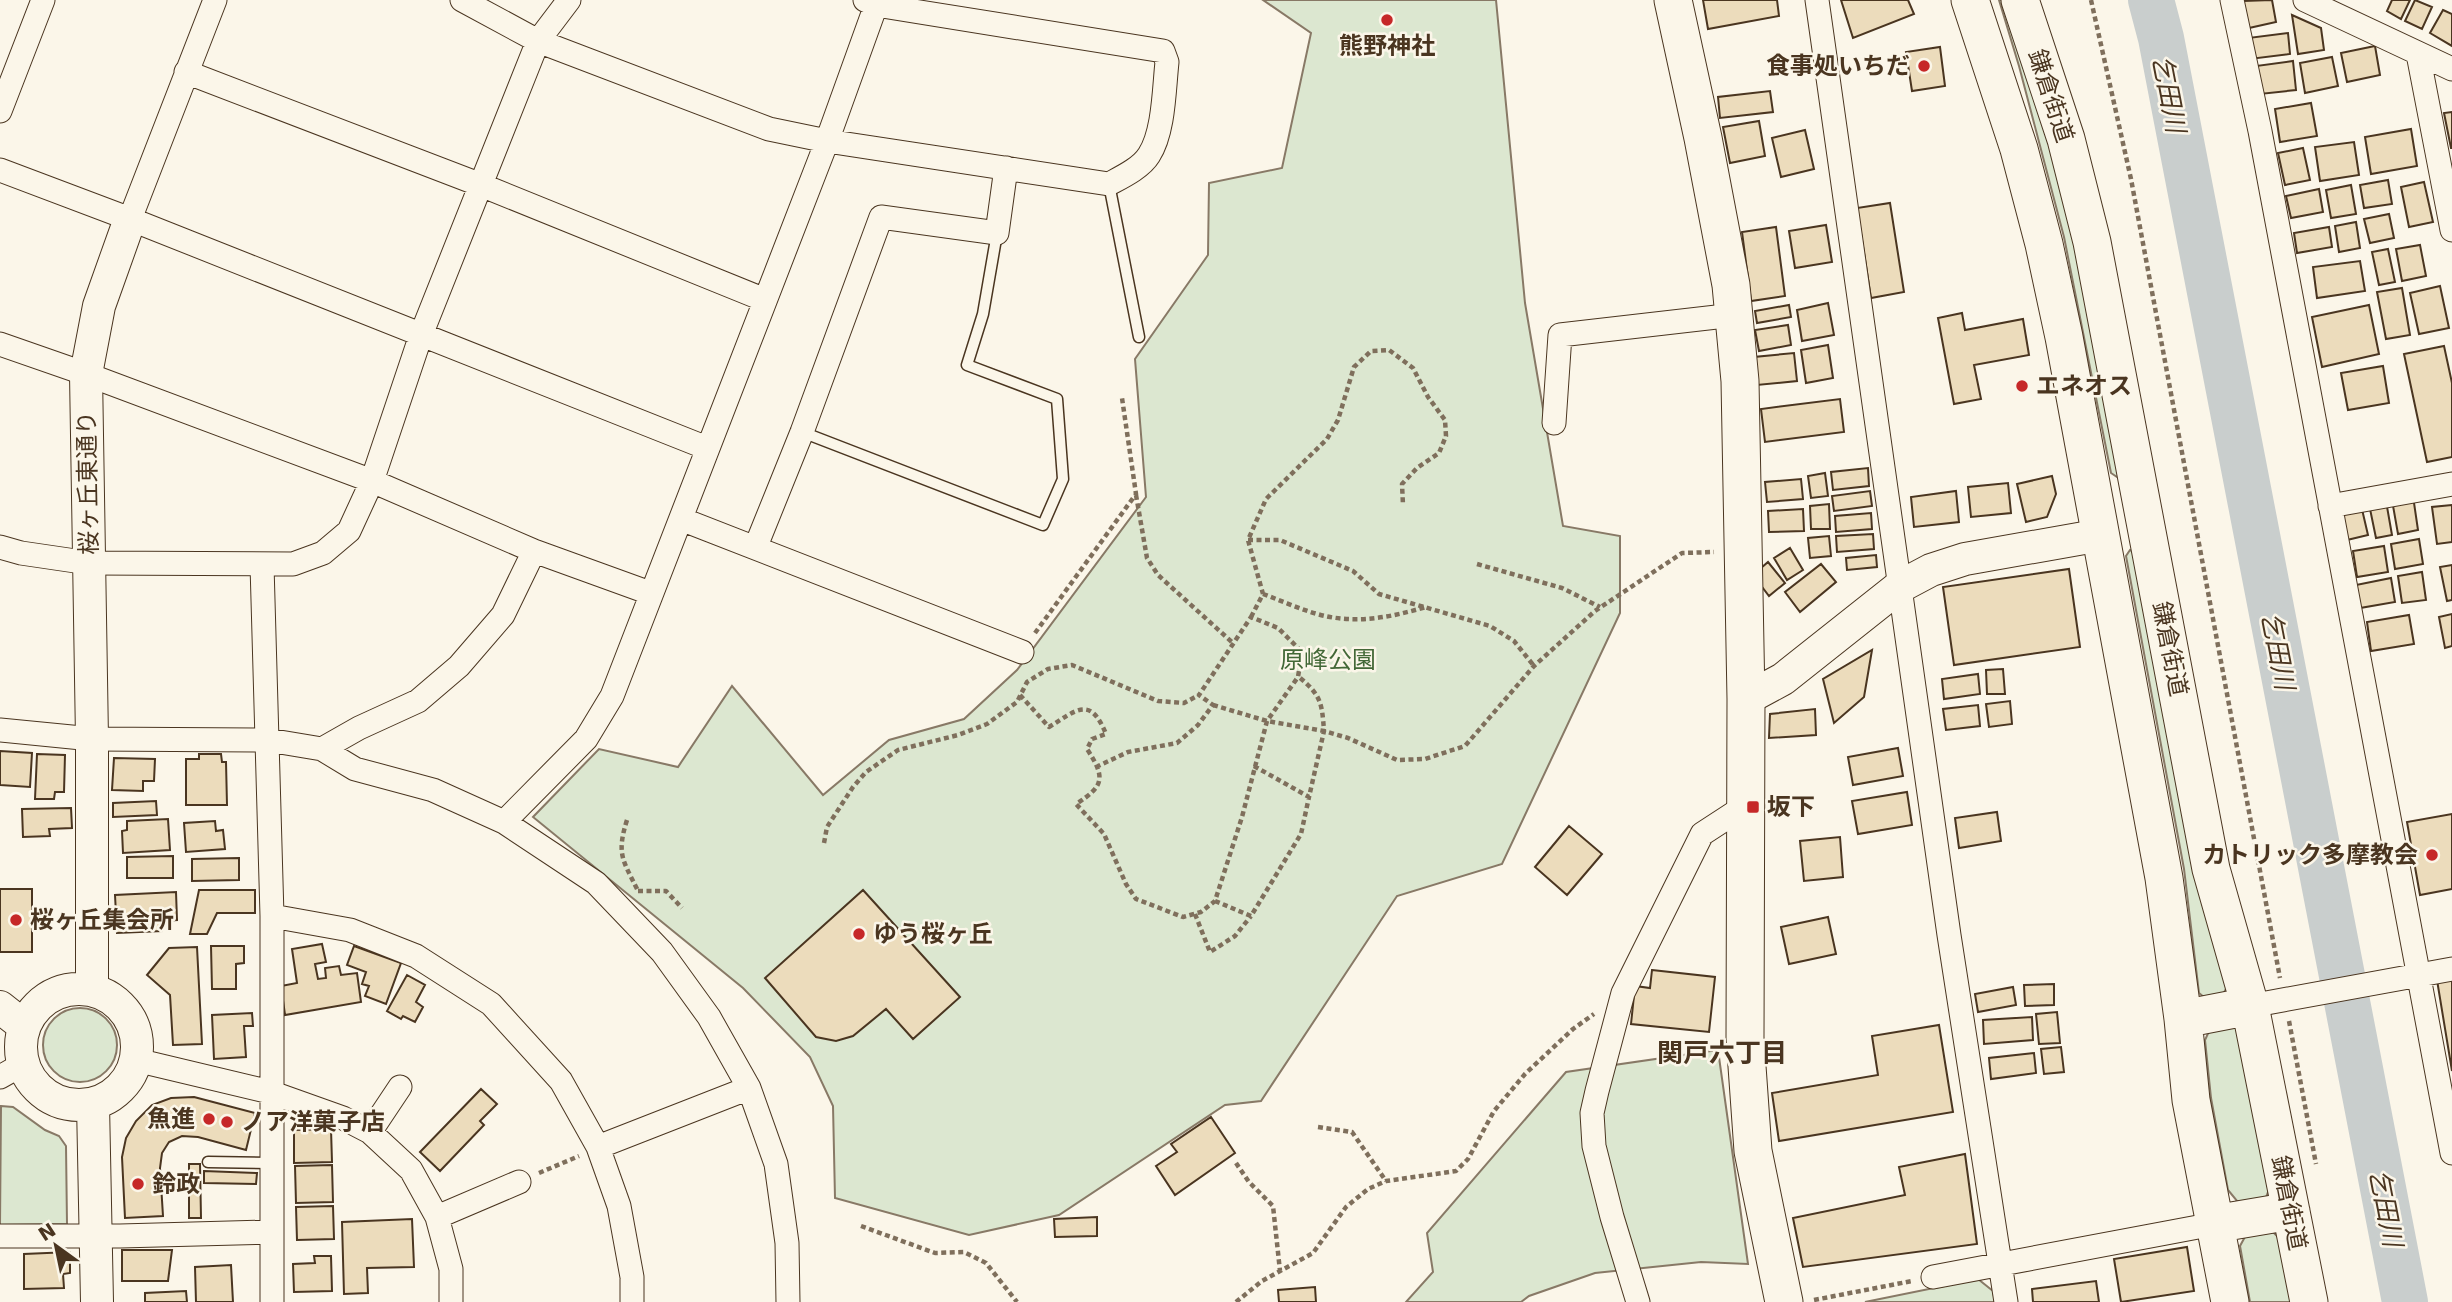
<svg xmlns="http://www.w3.org/2000/svg" width="2452" height="1302" font-family="'DejaVu Sans','Noto Sans JP',sans-serif">
<style>
.green{fill:#dce7d0;stroke:#887966;stroke-width:2}
.lines{fill:none;stroke-linecap:round;stroke-linejoin:round}
.river{stroke:#c9cecd;stroke-width:46}
.building{fill:#ecdcbc;stroke:#4a3520;stroke-width:2}
.lane-casing{stroke:#4a3520;stroke-width:13}
.street-casing{stroke:#4a3520;stroke-width:25}
.secondary-casing{stroke:#4a3520;stroke-width:34}
.primary-casing{stroke:#4a3520;stroke-width:39}
.path{stroke:#7f6f5c;stroke-width:4.5;stroke-dasharray:5 3.5;stroke-linecap:butt}
.lane{stroke:#fbf6e9;stroke-width:10}
.street{stroke:#fbf6e9;stroke-width:23}
.secondary{stroke:#fbf6e9;stroke-width:32}
.primary{stroke:#fbf6e9;stroke-width:37}
.poi-dot{fill:#c62828;stroke:#fbf6e9;stroke-width:2.5}
.labels{text-anchor:middle;dominant-baseline:central;stroke-width:5;stroke-linejoin:round;paint-order:stroke}
.poi-label{font-size:24px;font-weight:bold;fill:#4a3520;stroke:#fbf6e9;text-anchor:start}
.street-label{font-size:24px;fill:#4a3520;stroke:#fbf6e9}
.park-label{font-size:24px;fill:#436837;stroke:#fbf6e9}
.water-label{font-size:26px;font-style:italic;fill:#4a3520;stroke:#fbf6e9}
.neighbourhood-label{font-size:26px;font-weight:bold;fill:#4a3520;stroke:#fbf6e9}
</style>
<rect width="100%" height="100%" fill="#fbf6e9"/>
<path class="green" d="M 1263,0 L 1496,0 L 1525,303 L 1563,526 L 1620,536 L 1620,613 L 1502,864 L 1397,896 L 1261,1101 L 1225,1105 L 1059,1215 L 969,1235 L 835,1198 L 833,1106 L 810,1057 L 743,988 L 533,817 L 599,749 L 678,767 L 732,686 L 823,795 L 889,740 L 964,719 L 1017,670 L 1146,497 L 1135,359 L 1208,255 L 1209,183 L 1282,168 L 1311,33 Z
M 1999,0 L 2005,0 L 2077,235 L 2121,473 L 2117,477 L 2111,473 L 2064,237 L 2019,66 Z
M 2130,550 L 2138,554 L 2227,987 L 2221,998 L 2210,1002 L 2199,993 L 2184,869 L 2126,556 Z
M43 1045a37 37 0 1 1 74 0a37 37 0 1 1-74 0Z
M 2226,1022 L 2238,1030 L 2271,1184 L 2265,1200 L 2254,1207 L 2237,1201 L 2228,1190 L 2211,1098 L 2205,1040 L 2211,1027 Z
M 1718,1050 L 1748,1264 L 1701,1262 L 1595,1273 L 1529,1296 L 1521,1302 L 1406,1302 L 1433,1272 L 1427,1233 L 1566,1072 Z
M 1,1106 L 13,1107 L 45,1130 L 59,1136 L 66,1146 L 67,1224 L 0,1225 Z
M 2271,1230 L 2280,1239 L 2292,1302 L 2250,1302 L 2240,1246 L 2246,1235 Z
M 1978,1279 L 1993,1291 L 1995,1302 L 1865,1302 Z"/>
<g class="lines">
<path class="river" d="M 2151,0 L 2161,38 L 2405,1302"/>
</g>
<path class="building" d="M 1703,0 L 1777,0 L 1779,16 L 1708,29 Z
M 1841,0 L 1908,0 L 1914,14 L 1853,38 Z
M 2272,0 L 2276,22 L 2249,28 L 2243,1 Z
M 2392,0 L 2410,0 L 2401,19 L 2387,11 Z
M 2415,0 L 2432,7 L 2422,29 L 2405,21 Z
M 2443,10 L 2452,14 L 2452,46 L 2430,33 Z
M 2292,15 L 2321,28 L 2324,50 L 2298,54 Z
M 2288,33 L 2290,54 L 2250,59 L 2248,38 Z
M 2375,46 L 2380,75 L 2347,82 L 2341,53 Z
M 1940,47 L 1945,86 L 1912,91 L 1906,52 Z
M 2332,57 L 2338,86 L 2305,93 L 2300,63 Z
M 2293,61 L 2296,90 L 2260,94 L 2256,66 Z
M 1770,91 L 1773,112 L 1720,118 L 1718,97 Z
M 2311,103 L 2317,136 L 2280,142 L 2275,109 Z
M 2452,112 L 2452,148 L 2451,148 L 2444,113 Z
M 1759,121 L 1765,156 L 1730,163 L 1723,127 Z
M 2411,129 L 2417,166 L 2371,174 L 2365,137 Z
M 1805,130 L 1814,169 L 1781,177 L 1772,138 Z
M 2354,142 L 2359,175 L 2320,181 L 2315,147 Z
M 2303,148 L 2310,180 L 2285,185 L 2278,153 Z
M 2388,180 L 2392,204 L 2364,208 L 2360,185 Z
M 2424,182 L 2433,222 L 2409,227 L 2401,187 Z
M 2351,185 L 2356,214 L 2331,218 L 2326,190 Z
M 2319,189 L 2323,212 L 2291,218 L 2286,196 Z
M 1890,203 L 1904,292 L 1871,298 L 1857,208 Z
M 2389,214 L 2394,238 L 2370,243 L 2364,219 Z
M 2356,222 L 2360,248 L 2339,252 L 2335,226 Z
M 1826,225 L 1832,262 L 1795,268 L 1789,231 Z
M 1776,227 L 1785,296 L 1751,301 L 1742,232 Z
M 2329,227 L 2332,247 L 2297,253 L 2294,233 Z
M 2420,245 L 2426,276 L 2402,281 L 2396,249 Z
M 2388,249 L 2395,282 L 2379,285 L 2372,252 Z
M 2360,261 L 2365,291 L 2317,298 L 2313,267 Z
M 2440,286 L 2449,328 L 2419,334 L 2410,293 Z
M 2402,288 L 2410,335 L 2386,339 L 2377,292 Z
M 1828,303 L 1834,335 L 1802,341 L 1797,310 Z
M 1789,305 L 1791,317 L 1757,323 L 1755,311 Z
M 2369,305 L 2379,354 L 2322,367 L 2312,317 Z
M 1962,313 L 1965,330 L 2023,319 L 2029,355 L 1974,365 L 1981,399 L 1954,404 L 1938,318 Z
M 1788,325 L 1791,345 L 1759,351 L 1755,330 Z
M 1828,345 L 1833,378 L 1806,383 L 1801,350 Z
M 2444,346 L 2452,383 L 2452,457 L 2427,462 L 2404,354 Z
M 1794,353 L 1797,381 L 1757,385 L 1754,357 Z
M 2383,366 L 2389,403 L 2348,410 L 2341,373 Z
M 1840,399 L 1844,432 L 1765,442 L 1761,409 Z
M 1868,468 L 1869,486 L 1833,490 L 1831,472 Z
M 1825,473 L 1828,496 L 1811,498 L 1808,476 Z
M 2052,476 L 2056,494 L 2047,517 L 2026,522 L 2017,484 Z
M 1801,479 L 1803,499 L 1767,502 L 1765,482 Z
M 2008,483 L 2011,513 L 1971,517 L 1968,487 Z
M 1870,491 L 1872,506 L 1834,511 L 1832,496 Z
M 1956,491 L 1959,522 L 1914,527 L 1911,497 Z
M 2413,496 L 2418,530 L 2398,534 L 2392,500 Z
M 2386,501 L 2392,535 L 2376,538 L 2369,504 Z
M 1829,504 L 1830,529 L 1811,529 L 1810,506 Z
M 2361,505 L 2368,535 L 2347,540 L 2339,511 Z
M 2452,505 L 2452,542 L 2437,544 L 2432,507 Z
M 1803,509 L 1804,531 L 1769,532 L 1768,511 Z
M 1871,513 L 1872,529 L 1836,532 L 1835,516 Z
M 1873,534 L 1874,549 L 1837,552 L 1836,536 Z
M 1829,536 L 1831,556 L 1810,558 L 1808,538 Z
M 2419,539 L 2423,564 L 2395,569 L 2391,544 Z
M 2384,546 L 2388,572 L 2357,577 L 2353,551 Z
M 1790,548 L 1803,570 L 1787,580 L 1774,558 Z
M 1876,555 L 1877,567 L 1847,570 L 1846,558 Z
M 1768,562 L 1785,583 L 1769,596 L 1753,575 Z
M 1821,564 L 1836,582 L 1800,612 L 1785,592 Z
M 2452,565 L 2452,600 L 2447,601 L 2440,567 Z
M 2069,569 L 2080,647 L 1954,665 L 1943,587 Z
M 2422,572 L 2426,600 L 2402,603 L 2398,576 Z
M 2391,578 L 2395,602 L 2360,608 L 2356,585 Z
M 2452,614 L 2452,646 L 2445,648 L 2439,617 Z
M 2409,615 L 2414,644 L 2371,651 L 2367,622 Z
M 1872,650 L 1864,697 L 1834,723 L 1823,679 Z
M 2003,669 L 2005,694 L 1987,694 L 1986,670 Z
M 1978,674 L 1980,694 L 1944,699 L 1942,679 Z
M 2010,701 L 2012,724 L 1989,727 L 1986,704 Z
M 1978,705 L 1980,726 L 1946,730 L 1943,709 Z
M 1815,709 L 1816,735 L 1769,738 L 1770,714 Z
M 1898,748 L 1903,776 L 1853,785 L 1848,757 Z
M 0,751 L 32,753 L 30,787 L 0,785 Z
M 37,754 L 65,755 L 64,792 L 55,792 L 54,799 L 35,799 Z
M 199,754 L 221,754 L 222,762 L 226,762 L 227,805 L 186,805 L 186,759 L 199,759 Z
M 114,758 L 155,759 L 154,781 L 143,781 L 143,791 L 112,790 Z
M 1907,792 L 1912,825 L 1858,834 L 1852,801 Z
M 156,801 L 157,815 L 113,817 L 113,803 Z
M 71,808 L 72,828 L 49,829 L 50,836 L 23,837 L 22,809 Z
M 1997,812 L 2001,841 L 1959,848 L 1955,818 Z
M 2452,814 L 2452,889 L 2420,895 L 2407,822 Z
M 168,819 L 170,850 L 123,853 L 122,831 L 127,830 L 127,821 Z
M 215,821 L 216,831 L 223,830 L 225,849 L 186,852 L 184,823 Z
M 1569,826 L 1602,854 L 1567,895 L 1535,867 Z
M 1840,837 L 1843,877 L 1804,881 L 1800,841 Z
M 173,856 L 173,878 L 127,878 L 127,857 Z
M 239,858 L 239,880 L 192,881 L 192,859 Z
M 0,889 L 32,889 L 32,952 L 0,952 Z
M 199,890 L 255,890 L 255,913 L 217,913 L 207,934 L 190,934 Z
M 863,890 L 960,997 L 913,1039 L 886,1009 L 853,1036 L 836,1041 L 816,1037 L 765,978 Z
M 176,892 L 177,920 L 162,921 L 162,931 L 117,933 L 115,895 Z
M 1828,917 L 1836,954 L 1789,964 L 1781,927 Z
M 322,944 L 326,962 L 315,964 L 318,979 L 326,978 L 325,968 L 339,966 L 341,975 L 357,973 L 361,1002 L 285,1015 L 281,986 L 297,983 L 292,949 Z
M 211,946 L 244,946 L 244,963 L 236,964 L 236,989 L 212,989 Z
M 354,946 L 401,963 L 386,1004 L 365,996 L 369,986 L 362,984 L 366,972 L 347,965 Z
M 197,947 L 202,1044 L 173,1045 L 170,995 L 147,975 L 169,948 Z
M 1652,970 L 1715,977 L 1709,1032 L 1631,1024 L 1635,986 L 1650,988 Z
M 407,975 L 425,985 L 416,1002 L 423,1007 L 415,1022 L 403,1016 L 401,1019 L 387,1011 Z
M 2452,978 L 2452,1071 L 2437,980 Z
M 2054,984 L 2054,1005 L 2025,1006 L 2024,985 Z
M 2013,987 L 2016,1005 L 1978,1012 L 1975,994 Z
M 2057,1012 L 2060,1043 L 2039,1044 L 2036,1014 Z
M 252,1013 L 253,1026 L 244,1026 L 246,1057 L 214,1059 L 212,1015 Z
M 2032,1017 L 2033,1040 L 1984,1044 L 1983,1020 Z
M 1939,1025 L 1953,1112 L 1779,1141 L 1772,1093 L 1878,1075 L 1872,1036 Z
M 2061,1047 L 2064,1072 L 2044,1074 L 2041,1049 Z
M 2034,1053 L 2036,1073 L 1991,1079 L 1989,1058 Z
M 481,1089 L 497,1104 L 480,1121 L 484,1125 L 440,1171 L 420,1152 Z
M 194,1097 L 255,1113 L 246,1150 L 198,1137 L 182,1136 L 169,1142 L 162,1153 L 160,1168 L 163,1216 L 125,1218 L 122,1157 L 126,1138 L 136,1121 L 152,1105 L 171,1098 Z
M 1211,1117 L 1235,1153 L 1175,1195 L 1156,1166 L 1177,1152 L 1171,1144 Z
M 331,1129 L 332,1162 L 294,1163 L 294,1130 Z
M 1965,1154 L 1977,1244 L 1803,1267 L 1793,1218 L 1905,1195 L 1899,1167 Z
M 189,1164 L 200,1164 L 201,1218 L 189,1218 Z
M 332,1165 L 333,1202 L 296,1203 L 295,1166 Z
M 204,1171 L 257,1173 L 256,1184 L 204,1183 Z
M 333,1206 L 334,1239 L 297,1240 L 296,1207 Z
M 1097,1217 L 1097,1236 L 1055,1237 L 1054,1219 Z
M 412,1219 L 414,1267 L 367,1268 L 368,1293 L 344,1294 L 342,1222 Z
M 2187,1247 L 2194,1291 L 2121,1302 L 2114,1259 Z
M 122,1250 L 172,1250 L 168,1281 L 122,1281 Z
M 70,1252 L 70,1273 L 63,1274 L 64,1288 L 24,1289 L 24,1254 Z
M 314,1256 L 331,1256 L 332,1291 L 294,1292 L 293,1264 L 315,1263 Z
M 231,1265 L 233,1302 L 196,1302 L 195,1267 Z
M 2096,1281 L 2099,1302 L 2033,1302 L 2032,1289 Z
M 1315,1287 L 1316,1302 L 1279,1302 L 1278,1290 Z
M 186,1291 L 187,1302 L 145,1302 L 145,1293 Z"/>
<g class="lines">
<g class="lane-casing">
<path id="lane" d="M 1109,184 L 1139,337
M 802,432 L 1043,525 L 1063,479 L 1057,399 L 967,365 L 983,314 L 997,233
M 208,1162 L 270,1163"/>
</g>
<g class="street-casing">
<path id="street" d="M 462,0 L 538,41 L 769,129 L 827,141 L 1109,184 C 1122,177 1141,168 1149,155 C 1164,132 1164,89 1167,62 L 1163,51 L 876,5 L 865,0
M 1817,0 L 1949,935 L 2006,1302
M 2232,0 L 2260,131 L 2452,1153
M 2305,0 L 2452,69
M 2418,54 L 2452,230
M 186,72 L 481,185 L 765,300
M 0,111 L 43,0
M 0,170 L 130,219 L 707,448
M 130,219 L 215,0
M 0,344 L 86,374 L 372,481 L 534,551 L 650,593
M 1554,423 L 1560,335 L 1734,315
M 2330,506 L 2452,484
M 681,519 L 1022,652
M 756,546 L 802,432 L 881,217 L 997,233 L 1006,168
M 0,547 L 21,553 L 89,563 L 293,564 L 323,553 L 349,531 L 372,481 L 421,335 L 538,41 L 569,0
M 262,565 L 272,916 L 272,1302
M 0,730 L 92,739 L 268,740 L 322,749 L 359,728 L 418,701 L 459,666 L 503,615 L 534,551
M 322,749 L 355,769 L 433,790 L 504,822 L 596,883 L 662,952 L 709,1017 L 749,1088 L 776,1164 L 787,1243 L 788,1302
M 504,822 L 586,739 L 612,696 L 827,141 L 876,5
M 272,916 L 350,930 L 416,956 L 491,1004 L 561,1081 L 598,1147 L 619,1206 L 632,1277 L 632,1302
M 2250,1006 L 2452,969
M 136,1060 L 270,1092 L 343,1118 L 370,1132 L 411,1170 L 437,1217 L 451,1269 L 451,1302
M 0,1077 L 23,1064
M 370,1132 L 400,1087
M 598,1147 L 749,1088
M 437,1217 L 519,1182
M 0,1236 L 120,1236 L 270,1232
M 1933,1277 L 2214,1224
M 1638,1302 L 1612,1217 L 1594,1146 L 1592,1113 L 1597,1091 L 1623,993 L 1702,834 L 1745,806"/>
</g>
<g class="secondary-casing">
<path id="secondary" d="M 1746,699 L 1783,679 L 1899,587 L 1931,570 L 1965,559 L 2101,535
M21 1047a58 58 0 1 1 116 0a58 58 0 1 1-116 0Z
M 92,989 L 92,739 L 86,374 L 99,306 L 130,219
M 0,1007 L 24,1026
M 93,1104 L 97,1302"/>
</g>
<g class="primary-casing">
<path id="primary" d="M 1673,0 L 1703,138 L 1731,285 L 1740,381 L 1746,699 L 1745,1038 L 1753,1151 L 1784,1302
M 1970,0 L 2019,149 L 2044,244 L 2064,337 L 2164,878 L 2183,1019 L 2191,1100 L 2230,1302
M 2020,0 L 2066,139 L 2092,242 L 2211,869 L 2250,1006 L 2309,1302
M 2183,1019 L 2250,1006
M 2214,1224 L 2291,1211"/>
</g>
<path class="path" d="M 2091,0 L 2131,179 L 2280,978
M 1136,495 L 1147,558 L 1158,575 L 1234,644
M 1248,540 L 1280,540 L 1353,571 L 1379,594 L 1490,626 L 1514,641 L 1534,666
M 1477,564 L 1562,588 L 1600,607
M 1263,594 C 1285,602 1308,613 1330,617 C 1363,623 1395,616 1426,607
M 1251,617 L 1263,594 L 1248,540 L 1266,499 L 1327,439 L 1338,420 L 1354,367 L 1371,351 L 1389,350 L 1413,368 L 1428,397 L 1445,420 L 1446,436 L 1439,453 L 1417,468 L 1402,484 L 1403,505
M 1035,633 L 1136,494 L 1122,398
M 1020,695 L 1049,727 C 1077,710 1090,695 1106,734 L 1092,739 L 1087,749 C 1106,778 1104,786 1076,804 L 1104,834 L 1126,884 L 1136,899 L 1183,917 L 1201,912 L 1215,901 L 1242,817 L 1267,721 L 1298,677 L 1302,652 L 1278,628 L 1251,617 L 1199,695 L 1213,705 L 1198,725 L 1177,743 L 1128,752 L 1098,766
M 1213,705 L 1267,721 L 1324,731 C 1322,703 1321,695 1299,677
M 1254,766 L 1309,797 L 1324,731 L 1348,738 L 1397,760 L 1425,759 L 1465,746 L 1534,666 L 1595,611 L 1682,553 L 1714,552
M 627,820 C 616,855 623,860 638,891
M 824,843 L 827,827 L 853,787 L 866,772 L 898,750 L 958,735 L 987,724 L 1017,702 L 1027,682 L 1048,669 L 1072,665 L 1158,701 L 1184,703 L 1199,695
M 638,891 L 666,891 L 682,908
M 1215,901 L 1251,916 L 1301,834 L 1309,797
M 1195,914 L 1210,952 L 1235,936 L 1251,916
M 2289,1021 L 2316,1164
M 1318,1127 L 1352,1132 L 1386,1181
M 1236,1163 L 1249,1182 L 1273,1206 L 1280,1271
M 539,1173 L 579,1156
M 861,1226 L 935,1253 L 964,1252 L 986,1263 L 1017,1302
M 1814,1300 L 1912,1281
M 1236,1302 L 1262,1281 L 1313,1253 L 1346,1207 L 1368,1189 L 1386,1181 L 1456,1171 L 1468,1159 L 1494,1111 L 1525,1074 L 1573,1029 L 1594,1014"/>
<use href="#lane" class="lane"/>
<use href="#street" class="street"/>
<use href="#secondary" class="secondary"/>
<use href="#primary" class="primary"/>
</g>
<g class="poi-dot">
<circle cx="1387" cy="20" r="7"/>
<circle cx="1924" cy="66" r="7"/>
<circle cx="2022" cy="386" r="7"/>
<rect x="1746" y="800" width="14" height="14" rx="3.5"/>
<circle cx="2432" cy="855" r="7"/>
<circle cx="16" cy="920" r="7"/>
<circle cx="859" cy="934" r="7"/>
<circle cx="209" cy="1119" r="7"/>
<circle cx="227" cy="1122" r="7"/>
<circle cx="138" cy="1184" r="7"/>
</g>
<g class="labels">
<g class="poi-label">
<text x="1387" y="46" text-anchor="middle">熊野神社</text>
<text x="1910" y="66" text-anchor="end">食事処いちだ</text>
<text x="2036" y="386">エネオス</text>
<text x="1767" y="807">坂下</text>
<text x="2418" y="855" text-anchor="end">カトリック多摩教会</text>
<text x="30" y="920">桜ヶ丘集会所</text>
<text x="873" y="934">ゆう桜ヶ丘</text>
<text x="195" y="1119" text-anchor="end">魚進</text>
<text x="241" y="1122">ノア洋菓子店</text>
<text x="152" y="1184">鈴政</text>
</g>
<g class="street-label">
<text transform="translate(2051 96) rotate(72)">鎌倉街道</text>
<text transform="translate(88 483) rotate(-91)">桜ヶ丘東通り</text>
<text transform="translate(2170 649) rotate(79)">鎌倉街道</text>
<text transform="translate(2289 1203) rotate(79)">鎌倉街道</text>
</g>
<g class="park-label">
<text x="1328" y="660">原峰公園</text>
</g>
<g class="water-label">
<text transform="translate(2169 94) rotate(79)">乞田川</text>
<text transform="translate(2278 651) rotate(79)">乞田川</text>
<text transform="translate(2386 1208) rotate(79)">乞田川</text>
</g>
<g class="neighbourhood-label">
<text x="1722" y="1053">関戸六丁目</text>
</g>
</g>
<g transform="translate(56 1246) rotate(327)" stroke="#fbf6e9" stroke-width="5" paint-order="stroke">
<path d="M0-5L12 26L0 18L-12 26Z" fill="#4a3520"/>
<text y="-10" font-size="19" font-weight="bold" text-anchor="middle" fill="#4a3520">N</text>
</g>
</svg>
